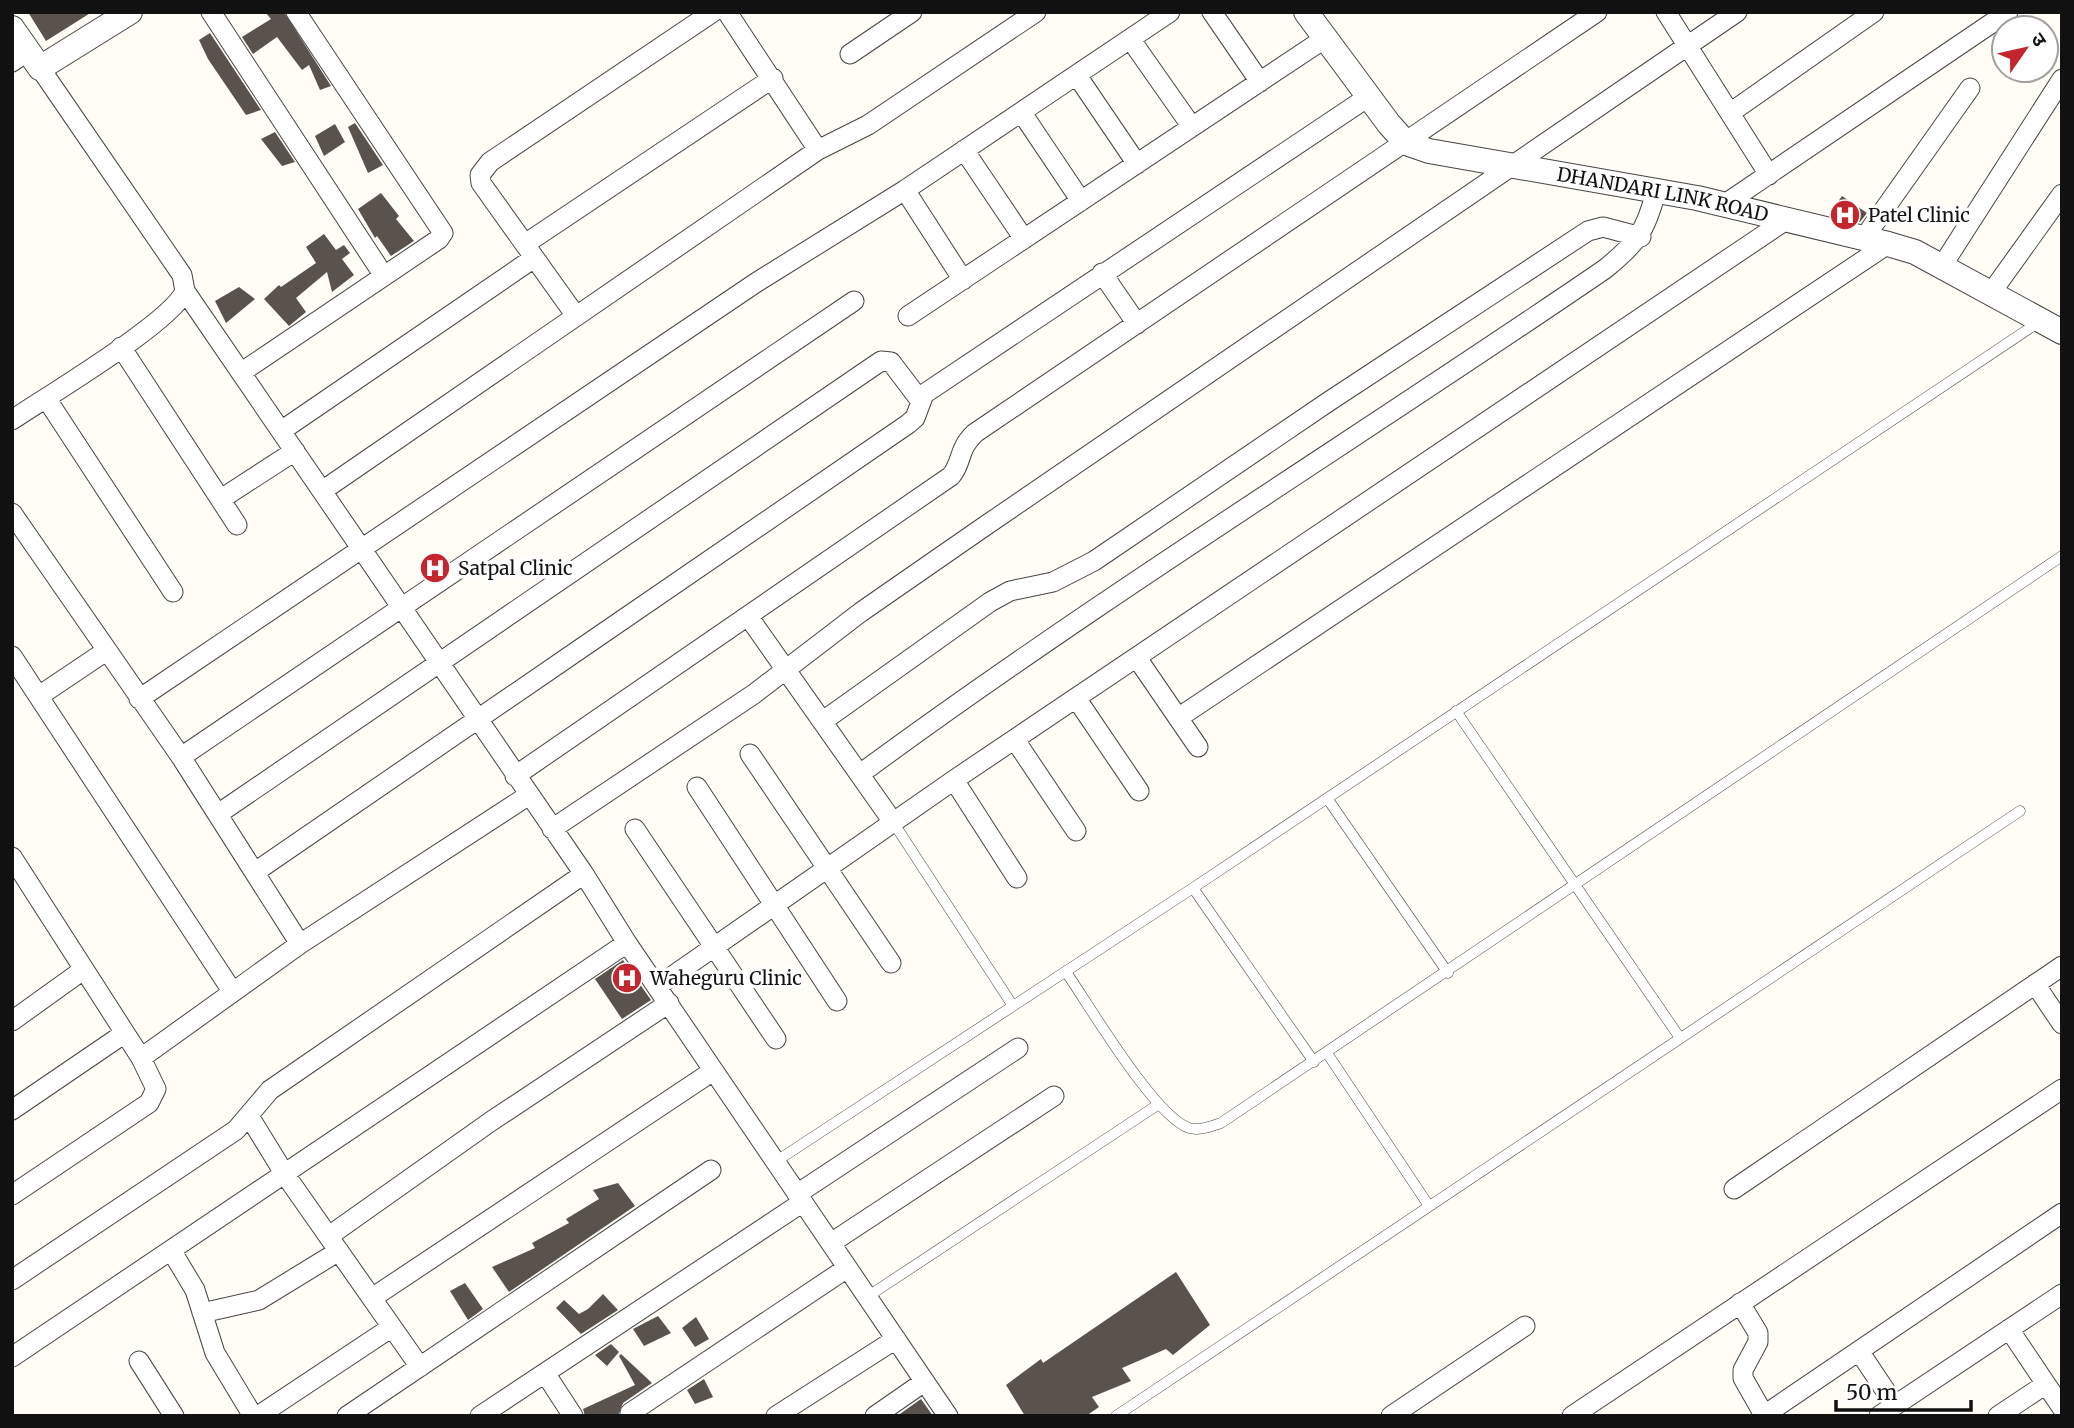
<svg xmlns="http://www.w3.org/2000/svg" width="2074" height="1428" font-family="Merriweather,'Noto Sans Devanagari',serif">
<style>
.building{fill:#5a524d}
.lines{fill:none;stroke-linecap:round;stroke-linejoin:round}
.service-casing{stroke:#444;stroke-width:11}
.minor-casing{stroke:#444;stroke-width:21}
.tertiary-casing{stroke:#444;stroke-width:26}
.service{stroke:#fff;stroke-width:10}
.minor{stroke:#fff;stroke-width:19}
.tertiary{stroke:#fff;stroke-width:24}
.labels{text-anchor:middle;dominant-baseline:central;stroke-width:7;stroke-linejoin:round;paint-order:stroke}
.street-label{font-size:19px;fill:#111;stroke:#fff}
.poi-label{font-size:19px;fill:#111;stroke:#fff;text-anchor:start}
</style>
<rect width="100%" height="100%" fill="#fffdf5"/>
<path class="building" d="M 28,12 L 92,12 L 46,41 Z
M 265,12 L 284,12 L 331,86 L 320,90 L 309,65 L 302,70 L 277,37 L 253,54 L 242,37 L 271,19 Z
M 210,33 L 261,110 L 246,115 L 208,59 L 199,40 Z
M 355,123 L 383,165 L 368,173 L 348,127 Z
M 335,124 L 345,142 L 324,156 L 315,136 Z
M 275,132 L 295,162 L 282,166 L 261,139 Z
M 381,193 L 399,216 L 396,219 L 414,241 L 391,256 L 377,236 L 375,238 L 358,209 Z
M 1842,196 L 1867,213 L 1860,222 L 1829,215 Z
M 324,234 L 336,250 L 344,245 L 350,253 L 342,259 L 354,275 L 332,292 L 327,272 L 296,298 L 306,312 L 289,326 L 264,299 L 279,285 L 281,287 L 316,263 L 306,247 Z
M 239,287 L 255,299 L 226,323 L 215,301 Z
M 623,960 L 651,1000 L 622,1019 L 595,979 Z
M 618,1183 L 635,1206 L 509,1292 L 492,1267 L 535,1248 L 532,1243 L 569,1223 L 566,1219 L 599,1199 L 593,1190 Z
M 1176,1272 L 1210,1325 L 1173,1355 L 1166,1349 L 1122,1368 L 1131,1381 L 1092,1397 L 1099,1407 L 1086,1416 L 1025,1416 L 1006,1385 L 1041,1359 L 1043,1363 Z
M 465,1283 L 483,1309 L 468,1320 L 450,1291 Z
M 603,1294 L 618,1310 L 581,1334 L 556,1308 L 564,1300 L 579,1314 L 588,1309 Z
M 658,1316 L 671,1333 L 644,1346 L 633,1329 Z
M 696,1317 L 709,1339 L 695,1347 L 682,1328 Z
M 611,1344 L 619,1352 L 607,1366 L 595,1355 Z
M 621,1354 L 652,1383 L 623,1403 L 618,1416 L 585,1416 L 583,1409 L 635,1385 L 619,1356 Z
M 704,1379 L 713,1397 L 695,1404 L 687,1390 Z
M 921,1399 L 933,1416 L 897,1416 Z"/>
<g class="lines">
<g class="service-casing">
<path id="service" d="M 1456,711 L 1680,1038
M 1327,798 L 1448,973
M 893,822 L 1013,1006
M 1193,888 L 1314,1062
M 1066,972 C 1089,1005 1154,1116 1189,1128 C 1200,1131 1211,1126 1221,1123 L 2062,556
M 1327,1053 L 1429,1206
M 775,1162 L 1193,888 L 2039,322
M 867,1297 L 1159,1104
M 1116,1416 L 2020,811"/>
</g>
<g class="minor-casing">
<path id="minor" d="M 211,12 L 384,276
M 727,12 L 818,150
M 1212,12 L 1260,82
M 1666,12 L 1769,175
M 1131,40 L 1192,127
M 850,54 L 912,12
M 12,62 L 28,51
M 1078,77 L 1137,164
M 1022,113 L 1081,201
M 1730,113 L 1874,12
M 964,150 L 1024,239
M 905,190 L 963,280
M 1725,204 L 2008,12
M 1864,238 L 1970,88
M 525,244 L 773,78
M 1942,266 L 2062,79
M 1102,273 L 1137,324
M 185,291 L 584,874 L 627,943 L 948,1416
M 1991,293 L 2062,194
M 576,316 L 481,183 L 480,175 L 490,162 L 713,12
M 908,316 L 1324,39
M 121,347 L 237,525
M 242,372 L 439,239 L 443,233 L 296,12
M 46,398 L 173,592
M 12,420 C 46,397 172,322 185,291 L 182,275 L 40,68
M 281,431 L 534,258
M 322,491 L 818,150 L 868,125 L 1036,12
M 221,499 L 295,451
M 12,513 L 181,757 L 300,944
M 748,616 L 893,822
M 12,656 L 232,991
M 1137,658 L 1198,747
M 39,696 L 106,651
M 1076,698 L 1139,791
M 139,699 L 757,282 L 905,190 L 1170,12
M 1178,718 L 1888,244
M 823,721 L 990,602 L 1010,591 L 1053,582 L 1094,561 L 1328,402 L 1588,231 L 1603,227 L 1641,237
M 1015,740 L 1076,831
M 750,754 L 891,963
M 181,757 L 854,301
M 860,774 C 1102,596 1358,438 1605,269 C 1637,243 1646,231 1656,191
M 515,776 L 951,476 C 963,462 957,450 975,433 L 1597,12
M 954,780 L 1017,878
M 697,787 L 837,1001
M 218,814 L 881,361 L 891,362 L 919,399
M 552,829 L 754,694 L 861,612 L 985,526 L 1737,12
M 635,829 L 776,1039
M 12,857 L 141,1058 L 156,1089 L 149,1103 L 12,1195
M 255,872 C 474,724 689,572 908,424 L 915,418 L 924,394 L 1368,97
M 2035,984 L 2062,1024
M 658,986 L 954,780 L 1789,218
M 12,1021 L 83,970
M 141,1058 L 300,944 L 529,795
M 12,1110 L 125,1033
M 249,1116 L 284,1173 L 420,1367
M 1734,1189 L 2062,966
M 797,1194 L 1018,1048
M 329,1236 L 490,1122 L 669,1003
M 831,1243 L 1054,1096
M 171,1250 L 195,1290 L 215,1353 L 253,1416
M 12,1280 L 236,1130 L 270,1090 L 584,874
M 372,1298 L 713,1071
M 1740,1303 L 1758,1333 L 1758,1342 L 1743,1370 L 1743,1378 L 1764,1415
M 202,1313 L 259,1300 L 339,1251
M 2009,1329 L 2062,1408
M 1859,1351 L 1895,1405
M 12,1357 L 627,943
M 139,1361 L 174,1416
M 545,1373 L 573,1416
M 630,1413 L 847,1268
M 258,1416 L 392,1327
M 347,1416 L 711,1170
M 480,1416 L 803,1202
M 776,1416 L 896,1339
M 875,1416 L 924,1382
M 1391,1416 L 1525,1326
M 1572,1416 L 2062,1089
M 1763,1416 L 2062,1213
M 1879,1416 L 2062,1294
M 1998,1416 L 2046,1384"/>
</g>
<g class="tertiary-casing">
<g id="tertiary">
<path id="s1" d="M 1306,12 L 1389,124 L 1406,143 L 1429,151 L 1697,198 L 1888,244 L 1915,252 L 2062,332"/>
<path d="M 12,28 L 40,68 L 130,12"/>
</g>
</g>
<use href="#service" class="service"/>
<use href="#minor" class="minor"/>
<use href="#tertiary" class="tertiary"/>
</g>
<defs>
<g id="hospital-disc" transform="scale(1.575)"><circle r="9.5" fill="#c4262e" stroke="#fff"/><path d="M-5-5h3v3.5h4V-5h3V5h-3V1.5h-4V5h-3Z" fill="#fff"/></g>
</defs>
<g fill-rule="evenodd">
<use href="#hospital-disc" x="1845" y="215"/>
<use href="#hospital-disc" x="435" y="568"/>
<use href="#hospital-disc" x="627" y="978"/>
</g>
<g class="labels">
<g class="street-label">
<text stroke="none"><textPath href="#s1" startOffset="427">DHANDARI LINK ROAD</textPath></text>
</g>
<g class="poi-label">
<text x="1868" y="215">Patel Clinic</text>
<text x="458" y="568">Satpal Clinic</text>
<text x="650" y="978">Waheguru Clinic</text>
</g>
</g>
<rect width="2074" height="1428" fill="none" stroke="#111111" stroke-width="28"/>
<g transform="translate(2025 49) rotate(56)"><circle r="33" fill="#ffffff" stroke="#a0a0a0" stroke-width="2"/>
<path d="M0-5L12 26L0 18L-12 26Z" fill="#c4262e"/>
<text y="-10" font-size="19" font-weight="bold" text-anchor="middle" fill="#111111">उ</text>
</g>
<path d="M1836 1400v10h135v-10" fill="none" stroke="#111111" stroke-width="3.5"/>
<text x="1846" y="1400" font-size="21" fill="#111111" stroke="#ffffff" stroke-width="5" paint-order="stroke">50 m</text>
</svg>
